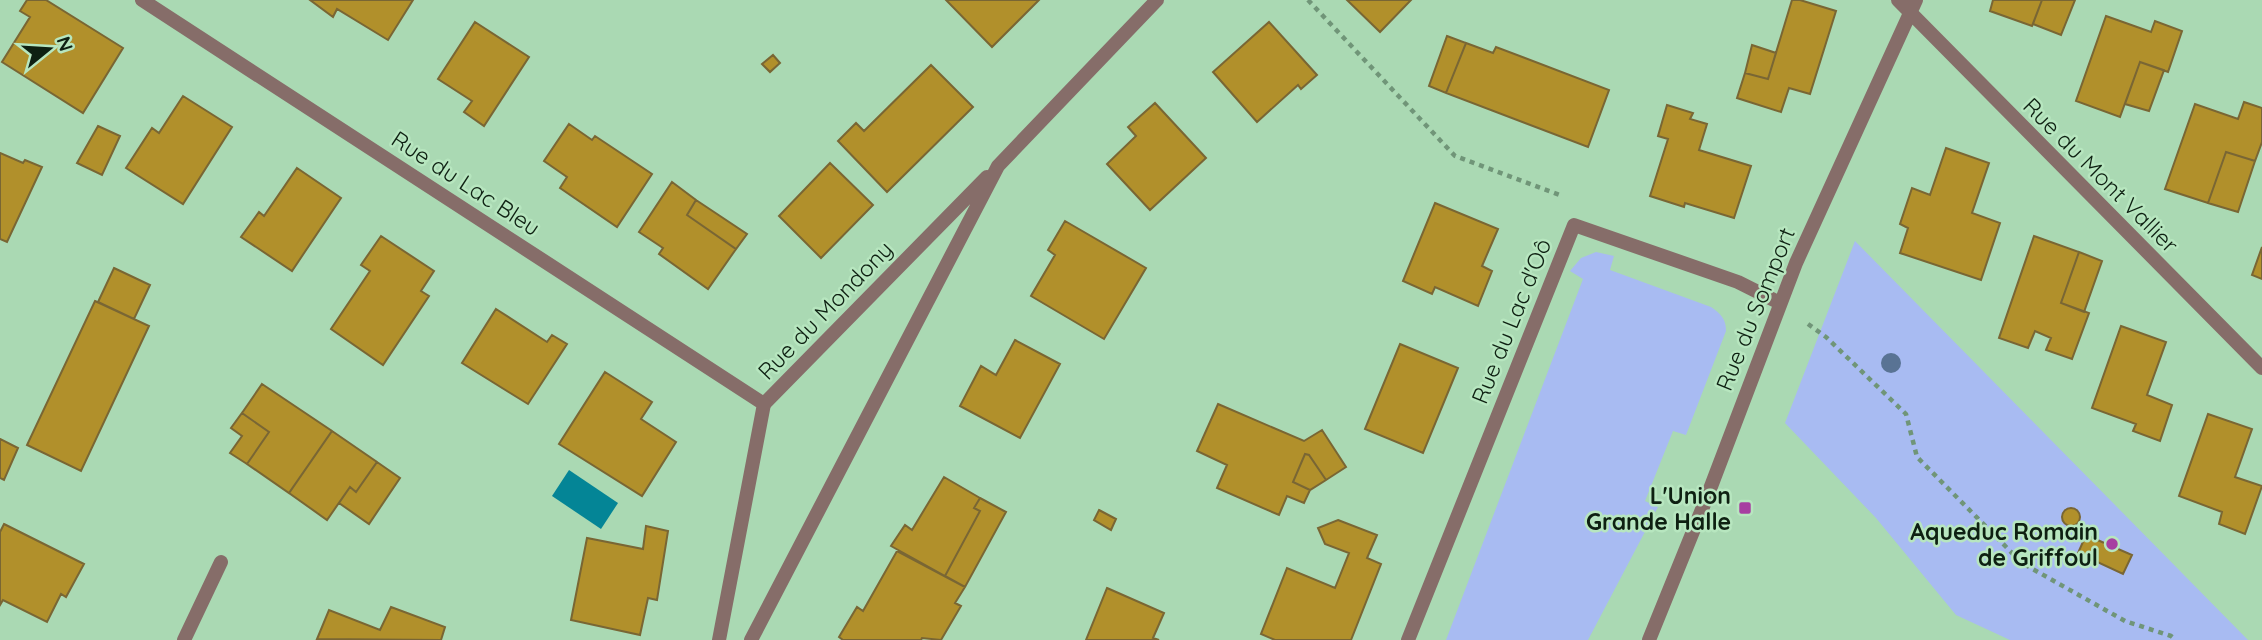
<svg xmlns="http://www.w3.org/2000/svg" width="2262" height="640" font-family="Quicksand,sans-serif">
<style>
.green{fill:#a8bbf2}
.water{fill:#048596}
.building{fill:#b1902b;stroke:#796634;stroke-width:2}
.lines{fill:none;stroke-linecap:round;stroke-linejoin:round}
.path{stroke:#709578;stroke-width:4.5;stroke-dasharray:5 5;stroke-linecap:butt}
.service{stroke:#866d69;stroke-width:14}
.minor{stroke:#866d69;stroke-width:14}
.tree{fill:#597394}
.poi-dot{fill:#a73fa1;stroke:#b7e6bf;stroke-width:2.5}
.labels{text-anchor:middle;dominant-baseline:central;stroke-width:5;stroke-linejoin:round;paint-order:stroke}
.street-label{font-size:23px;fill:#0e2012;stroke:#b7e6bf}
.poi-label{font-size:23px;font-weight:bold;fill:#0e2012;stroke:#b7e6bf;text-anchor:end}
</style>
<rect width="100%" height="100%" fill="#aad9b3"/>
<path class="green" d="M 1855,241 L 2248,640 L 2010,640 L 1956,615 L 1876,518 L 1785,423 Z
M 1596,252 L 1614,256 L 1610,270 L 1711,307 C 1721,314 1726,319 1726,331 L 1686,435 L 1673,431 L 1645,501 L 1658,507 L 1588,640 L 1446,640 L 1583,279 L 1570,271 L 1581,258 Z"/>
<path class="water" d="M 569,470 L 618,503 L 601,529 L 552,496 Z"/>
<path class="building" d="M 27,0 L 46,0 L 123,48 L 83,113 L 2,62 L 30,17 L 20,11 Z
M 310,0 L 413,0 L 388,40 L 337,9 L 333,17 Z
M 946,0 L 1039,0 L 992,47 Z
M 1347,0 L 1411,0 L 1380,32 Z
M 1792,0 L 1800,0 L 1836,11 L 1810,94 L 1789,88 L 1781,112 L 1737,98 L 1745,73 L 1768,79 Z
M 1993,0 L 2042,0 L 2032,26 L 1990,11 Z
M 2042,0 L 2075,0 L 2061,35 L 2033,24 Z
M 2106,16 L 2151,32 L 2155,21 L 2182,31 L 2168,72 L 2140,62 L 2120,117 L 2076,101 Z
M 475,22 L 529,57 L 484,126 L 464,112 L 472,101 L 438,79 Z
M 1269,22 L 1317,75 L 1301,89 L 1298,85 L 1257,122 L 1213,72 Z
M 1447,36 L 1466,43 L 1446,93 L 1429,86 Z
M 1466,43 L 1493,53 L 1496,47 L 1609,90 L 1588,147 L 1446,93 Z
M 1752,45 L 1776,53 L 1768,79 L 1745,73 Z
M 773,55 L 780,63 L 770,72 L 762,64 Z
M 2140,62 L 2164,70 L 2149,111 L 2125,104 Z
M 931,65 L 973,107 L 887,192 L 838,141 L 856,123 L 864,131 Z
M 183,96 L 232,127 L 183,204 L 126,168 L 152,128 L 159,133 Z
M 2244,102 L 2262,108 L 2262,142 L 2255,161 L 2226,152 L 2208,203 L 2165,189 L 2195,104 L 2238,119 Z
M 1155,103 L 1206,158 L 1150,210 L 1107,164 L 1136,136 L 1128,127 Z
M 1667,105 L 1693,113 L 1690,119 L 1707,124 L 1699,150 L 1751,166 L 1734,218 L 1685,203 L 1684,207 L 1650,196 L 1668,139 L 1658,136 Z
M 569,124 L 592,140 L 595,136 L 652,174 L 617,227 L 560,188 L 567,177 L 544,161 Z
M 98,126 L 120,136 L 102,175 L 77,163 Z
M 1946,148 L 1989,163 L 1972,213 L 2000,223 L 1981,280 L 1900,253 L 1908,228 L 1900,224 L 1912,188 L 1930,195 Z
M 2226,152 L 2255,161 L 2238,212 L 2208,203 Z
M 0,153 L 23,163 L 25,160 L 42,167 L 7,242 L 0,239 Z
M 830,163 L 873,205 L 821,258 L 779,216 Z
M 297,168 L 341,198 L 292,271 L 241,237 L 259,212 L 264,216 Z
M 672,182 L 696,200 L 687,215 L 736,249 L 708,289 L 659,254 L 663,248 L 639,232 Z
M 696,200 L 747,234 L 736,249 L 687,215 Z
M 1435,203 L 1498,229 L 1482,266 L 1492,271 L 1478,306 L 1435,287 L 1432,294 L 1403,281 Z
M 1065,221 L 1146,268 L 1104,339 L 1031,296 L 1055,255 L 1048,250 Z
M 381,236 L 434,271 L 421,291 L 429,296 L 383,365 L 331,329 L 370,271 L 361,265 Z
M 2034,236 L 2079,252 L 2061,303 L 2089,313 L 2072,359 L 2046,350 L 2051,338 L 2035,331 L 2028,348 L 1999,338 Z
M 2262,247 L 2262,279 L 2252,275 Z
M 2079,252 L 2102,261 L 2084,312 L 2061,303 Z
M 114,268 L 150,285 L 134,319 L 98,302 Z
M 95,301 L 149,326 L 81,471 L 27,445 Z
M 496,309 L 547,342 L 552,335 L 567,344 L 528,404 L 462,363 Z
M 2121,326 L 2166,342 L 2147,395 L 2172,405 L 2160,441 L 2133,431 L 2136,424 L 2092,408 Z
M 1015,340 L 1060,364 L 1020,438 L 960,406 L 981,366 L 996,375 Z
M 1400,344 L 1458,368 L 1423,453 L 1365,429 Z
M 605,372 L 652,402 L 641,419 L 676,442 L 642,496 L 559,444 Z
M 262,384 L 332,431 L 289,493 L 247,464 L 269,432 L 242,413 Z
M 1218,404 L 1304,441 L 1322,430 L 1346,467 L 1326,480 L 1309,455 L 1305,454 L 1293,482 L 1310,490 L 1304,503 L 1287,496 L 1279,515 L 1217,488 L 1227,465 L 1197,451 Z
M 242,413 L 269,432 L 247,464 L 230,453 L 242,436 L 231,428 Z
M 2208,414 L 2252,429 L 2235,477 L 2262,486 L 2245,534 L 2219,524 L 2222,512 L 2179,496 Z
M 332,431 L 377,462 L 356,492 L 350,487 L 327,520 L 289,493 Z
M 0,439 L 18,448 L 4,480 L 0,478 Z
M 1305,454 L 1309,455 L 1326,480 L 1310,490 L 1293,482 Z
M 377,462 L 400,478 L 369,524 L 339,503 L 350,487 L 356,492 Z
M 944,477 L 980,498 L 974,508 L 980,511 L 945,576 L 891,546 L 905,525 L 912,530 Z
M 980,498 L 1006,512 L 965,587 L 945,576 L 980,511 L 974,508 Z
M2062 517a9 9 0 1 1 18 0a9 9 0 1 1-18 0Z
M 1099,510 L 1116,519 L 1111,530 L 1094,520 Z
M 1338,520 L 1377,535 L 1367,558 L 1381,564 L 1351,640 L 1275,640 L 1261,634 L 1287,568 L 1335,588 L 1349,553 L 1325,544 L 1318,528 Z
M 4,524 L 84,564 L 66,597 L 61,594 L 47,622 L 3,600 L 0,605 L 0,532 Z
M 646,526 L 668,531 L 657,600 L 648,598 L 640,635 L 571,620 L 587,538 L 643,549 Z
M 2086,535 L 2132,555 L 2123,574 L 2078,553 Z
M 897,551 L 965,587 L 955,603 L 961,606 L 941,640 L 922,638 L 921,640 L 843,640 L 839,637 L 857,607 L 863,611 Z
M 1107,588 L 1164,613 L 1153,638 L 1159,640 L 1086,640 Z
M 391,607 L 445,627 L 441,640 L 317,639 L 329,610 L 380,630 Z"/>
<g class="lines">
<path class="path" d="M 1308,0 L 1455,156 L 1560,195
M 1808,324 L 1826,337 L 1906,414 L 1917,457 L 2022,563 L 2125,621 L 2171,636 L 2176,640"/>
<path class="service" d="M 764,404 L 987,177
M 184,640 L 221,562
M 751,640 L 998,166 L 1157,0"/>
<path class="minor" d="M 142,0 L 764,404 L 719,640
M 1898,0 L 2262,368
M 1408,640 L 1574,225 L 1738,282 L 1780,303
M 1649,640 L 1707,497 L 1796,263 L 1916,0"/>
</g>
<circle class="tree" cx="1891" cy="363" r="10"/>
<g class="poi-dot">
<rect x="1738" y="501" width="14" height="14" rx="3.5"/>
<circle cx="2112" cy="544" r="7"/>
</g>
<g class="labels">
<g class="street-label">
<text transform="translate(2101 175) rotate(45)">Rue du Mont Vallier</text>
<text transform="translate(466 183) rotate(33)">Rue du Lac Bleu</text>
<text transform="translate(1755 309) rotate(-68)">Rue du Somport</text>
<text transform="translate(825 310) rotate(-46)">Rue du Mondony</text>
<text transform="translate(1511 321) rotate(-68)">Rue du Lac d'Oô</text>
</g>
<g class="poi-label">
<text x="1731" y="495">L'Union<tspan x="1731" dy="26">Grande Halle</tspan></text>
<text x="2098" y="531">Aqueduc Romain<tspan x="2098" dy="26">de Griffoul</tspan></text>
</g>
</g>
<g transform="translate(49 49) rotate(72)" stroke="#b7e6bf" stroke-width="5" paint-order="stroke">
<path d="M0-5L12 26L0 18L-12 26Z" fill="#0e2012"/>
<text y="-10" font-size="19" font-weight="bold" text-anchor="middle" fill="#0e2012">N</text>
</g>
</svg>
